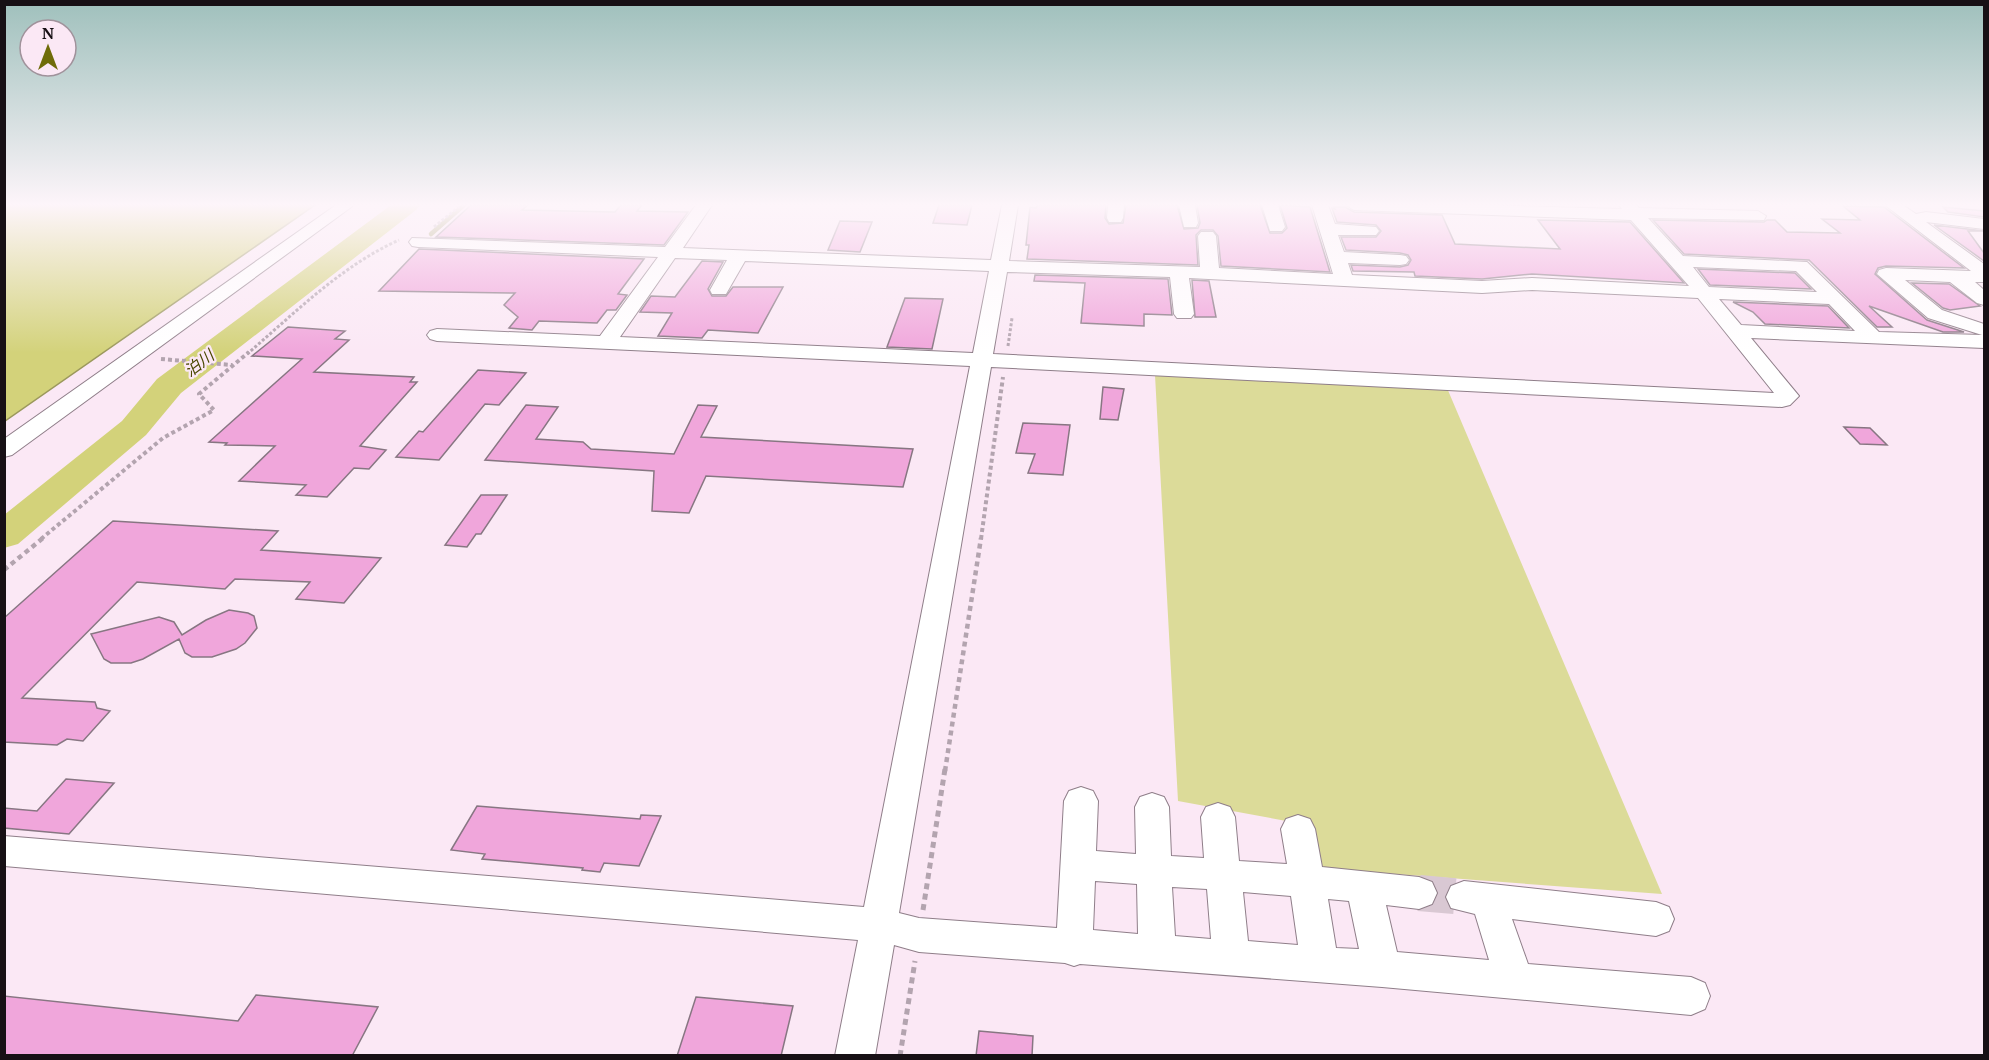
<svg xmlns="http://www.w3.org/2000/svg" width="1989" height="1060" font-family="'PT Serif','Noto Sans JP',serif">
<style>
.green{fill:#dcdb99}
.water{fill:#d3d27a;stroke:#9b985c;stroke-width:1.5}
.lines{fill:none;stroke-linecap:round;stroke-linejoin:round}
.stream{stroke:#9b985c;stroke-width:4.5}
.river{fill:#d3d27a;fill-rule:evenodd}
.building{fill:#f0a6db;stroke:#877682;stroke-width:1.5}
.minor-tunnel{stroke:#d9c8d3;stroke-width:36;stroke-dasharray:36 18;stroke-linecap:butt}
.minor-casing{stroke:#8f7e89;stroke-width:2}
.path-far3{stroke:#b3a4af;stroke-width:3;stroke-dasharray:3 2;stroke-linecap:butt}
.path-far2{stroke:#b3a4af;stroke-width:4;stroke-dasharray:4 3;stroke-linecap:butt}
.path-far1{stroke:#b3a4af;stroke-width:4.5;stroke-dasharray:5 4;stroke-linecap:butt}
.path{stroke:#b3a4af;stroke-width:5;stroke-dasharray:6 4.5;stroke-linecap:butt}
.minor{fill:#fff;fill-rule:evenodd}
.labels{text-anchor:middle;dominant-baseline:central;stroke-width:4.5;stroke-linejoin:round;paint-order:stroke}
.water-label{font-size:16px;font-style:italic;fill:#4a4800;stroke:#fbe8f5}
</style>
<rect width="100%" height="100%" fill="#fbe8f5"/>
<path class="green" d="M 1155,375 L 1447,388 L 1662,894 L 1315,868 L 1308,825 L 1178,801 Z"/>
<path class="water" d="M 5,205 L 315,205 L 5,421 Z"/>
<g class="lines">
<path class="stream" d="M 431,234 L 464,205"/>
<path class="river" d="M 391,205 L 420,205 L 416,210 L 181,393 L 146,435 L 18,544 L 4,548 L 4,515 L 122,421 L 157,379 Z"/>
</g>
<path class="building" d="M 471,205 L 528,205 L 522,210 L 615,212 L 621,205 L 642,205 L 637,211 L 688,212 L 664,245 L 436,237 Z
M 939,205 L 972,205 L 967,225 L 933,223 Z
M 1038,205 L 1106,205 L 1105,218 L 1109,224 L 1123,223 L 1126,205 L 1177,205 L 1184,229 L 1198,228 L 1200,223 L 1197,205 L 1260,205 L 1270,233 L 1282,233 L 1287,228 L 1280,205 L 1310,207 L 1330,272 L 1221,266 L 1218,236 L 1213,230 L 1201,230 L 1196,235 L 1198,265 L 1027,259 L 1029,245 L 1026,245 L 1030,207 L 1036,208 Z
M 1843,206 L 1884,207 L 1964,268 L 1886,266 L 1878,268 L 1875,274 L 1927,320 L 1964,332 L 1943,332 L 1869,306 L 1892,327 L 1877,327 L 1809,260 L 1684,254 L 1653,220 L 1764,222 L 1767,220 L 1775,220 L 1787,232 L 1840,233 L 1822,219 L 1860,220 Z
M 1334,207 L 1345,207 L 1354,212 L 1442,215 L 1455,244 L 1560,249 L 1538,220 L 1630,222 L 1684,283 L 1532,274 L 1482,279 L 1415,276 L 1414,272 L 1353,271 L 1351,265 L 1400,267 L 1408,265 L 1411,260 L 1408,255 L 1400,253 L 1346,250 L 1341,237 L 1376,237 L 1381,231 L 1376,225 L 1337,222 L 1332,208 L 1335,209 Z
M 1943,207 L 1984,211 L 1984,217 L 1948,212 Z
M 840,221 L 872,222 L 860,252 L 828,250 Z
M 1934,225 L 1984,231 L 1968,231 L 1984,253 L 1984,261 Z
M 419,249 L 644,259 L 618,294 L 627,295 L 616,310 L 607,310 L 597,323 L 539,321 L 532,330 L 509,328 L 518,317 L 504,305 L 515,293 L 379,291 Z
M 702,261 L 723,262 L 708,289 L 712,296 L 726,296 L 733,287 L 783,287 L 758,333 L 708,330 L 702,338 L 658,336 L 672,313 L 640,312 L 651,296 L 675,297 Z
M 1698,269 L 1795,273 L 1811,289 L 1710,285 Z
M 1035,275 L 1168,279 L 1172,315 L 1144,314 L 1144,326 L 1081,323 L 1085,283 L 1034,281 Z
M 1192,280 L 1209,281 L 1216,317 L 1195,317 Z
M 1912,283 L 1949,284 L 1980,306 L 1950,310 L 1943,308 Z
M 905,298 L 943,299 L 932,349 L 887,347 Z
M 1733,302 L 1828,306 L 1849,328 L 1765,324 L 1753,312 Z
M 288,327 L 345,331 L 335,339 L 349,340 L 314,372 L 414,377 L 410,382 L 417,382 L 360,446 L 386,450 L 369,469 L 354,468 L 327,497 L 296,495 L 306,485 L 239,481 L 275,446 L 225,445 L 227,443 L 209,442 L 302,359 L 252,356 Z
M 478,370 L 526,373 L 499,405 L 485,404 L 439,460 L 396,457 L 419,431 L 423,432 Z
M 1103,387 L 1124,389 L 1118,420 L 1100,419 Z
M 526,405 L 558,407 L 536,439 L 583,442 L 591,449 L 674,454 L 698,405 L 717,406 L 701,437 L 913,449 L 903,487 L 706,476 L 689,513 L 652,511 L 654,471 L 485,460 Z
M 1023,423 L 1070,425 L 1063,475 L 1028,473 L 1035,454 L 1016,453 Z
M 1844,427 L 1870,428 L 1887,445 L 1860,444 Z
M 481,495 L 507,495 L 481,534 L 476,534 L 467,547 L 445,545 Z
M 113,521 L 278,531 L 261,550 L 381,558 L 344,603 L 296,599 L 310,582 L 235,579 L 225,589 L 137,582 L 22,698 L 95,702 L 97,708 L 110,711 L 83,741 L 67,739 L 57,745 L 4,742 L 4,618 Z
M 229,610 L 248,613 L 254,616 L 257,628 L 245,643 L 236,649 L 212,657 L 192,657 L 185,653 L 179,639 L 143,659 L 131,663 L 111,663 L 104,659 L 91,634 L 159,617 L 174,622 L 182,635 L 206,620 Z
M 66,779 L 114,783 L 69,834 L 4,828 L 4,808 L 37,811 Z
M 477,806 L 640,819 L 641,815 L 661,816 L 639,866 L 604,863 L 600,872 L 582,870 L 583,868 L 482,859 L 485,854 L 451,850 Z
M 256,995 L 378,1007 L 352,1056 L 4,1056 L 4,996 L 238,1021 Z
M 696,997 L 793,1006 L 781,1056 L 677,1056 Z
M 979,1031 L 1033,1036 L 1032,1056 L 976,1056 Z"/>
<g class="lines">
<path class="minor-tunnel" d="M 1419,893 L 1464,897"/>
<g class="minor-casing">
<path id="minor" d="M 336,205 L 354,205 L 12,455 L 4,457 L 4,439 Z
M 696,205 L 712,205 L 683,248 L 991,260 L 1002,205 L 1018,205 L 1009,261 L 1200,267 L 1198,236 L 1201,232 L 1213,232 L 1216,236 L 1219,268 L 1333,274 L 1312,205 L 1328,205 L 1335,224 L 1376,227 L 1379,231 L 1376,235 L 1338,235 L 1344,252 L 1400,255 L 1406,256 L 1409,260 L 1406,264 L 1400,265 L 1348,263 L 1352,275 L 1482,281 L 1532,278 L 1689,286 L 1631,220 L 1354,210 L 1346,205 L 1483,205 L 1622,209 L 1619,205 L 1636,205 L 1639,208 L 1758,211 L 1766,216 L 1764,220 L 1648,218 L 1683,256 L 1807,262 L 1879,332 L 1982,335 L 1928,318 L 1877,274 L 1879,270 L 1886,268 L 1971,271 L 1885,205 L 1903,205 L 1916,214 L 1926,212 L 1984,219 L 1984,229 L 1926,222 L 1984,264 L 1984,282 L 1975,282 L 1984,290 L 1984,305 L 1977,303 L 1950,282 L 1905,280 L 1942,310 L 1984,324 L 1984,348 L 1751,338 L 1799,396 L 1790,405 L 1782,407 L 991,367 L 899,913 L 919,918 L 1057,928 L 1064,801 L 1069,791 L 1081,787 L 1093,791 L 1098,801 L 1096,851 L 1136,854 L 1135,807 L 1140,797 L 1152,793 L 1164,797 L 1169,807 L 1171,856 L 1204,858 L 1201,817 L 1206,807 L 1218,803 L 1230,807 L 1235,817 L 1239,861 L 1287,864 L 1281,829 L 1286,819 L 1298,815 L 1310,819 L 1315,829 L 1322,867 L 1419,877 L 1432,882 L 1437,893 L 1432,904 L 1419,909 L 1386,905 L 1397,952 L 1489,960 L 1475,914 L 1451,908 L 1446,897 L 1451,886 L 1464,881 L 1656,902 L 1669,907 L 1674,919 L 1669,931 L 1656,936 L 1512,919 L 1528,964 L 1691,977 L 1705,983 L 1710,996 L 1705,1009 L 1691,1015 L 1382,987 L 1080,964 L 1074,966 L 1065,963 L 919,952 L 894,945 L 875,1056 L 835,1056 L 858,940 L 4,866 L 4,836 L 864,907 L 970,366 L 437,341 L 430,339 L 427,335 L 430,331 L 437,329 L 600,336 L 658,257 L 418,247 L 412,246 L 409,242 L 412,238 L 665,247 ZM 675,258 L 727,260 L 710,290 L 712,294 L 726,294 L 745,261 L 989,271 L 973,353 L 620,337 ZM 1693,267 L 1796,271 L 1817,292 L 1709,287 ZM 1007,272 L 1170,277 L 1174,314 L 1177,318 L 1191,318 L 1194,314 L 1189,278 L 1482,293 L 1532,290 L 1698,298 L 1774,393 L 993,354 ZM 1719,299 L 1829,304 L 1855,331 L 1741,325 ZM 1095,881 L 1137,884 L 1138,934 L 1093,930 ZM 1172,887 L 1207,889 L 1211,939 L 1175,936 ZM 1243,892 L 1291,896 L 1298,945 L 1248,941 ZM 1328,899 L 1349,901 L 1359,949 L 1336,948 Z
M 1108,205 L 1124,205 L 1123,218 L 1121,222 L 1109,222 L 1107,218 Z
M 1179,205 L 1195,205 L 1198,223 L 1196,227 L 1184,227 Z
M 1262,205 L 1278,205 L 1285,227 L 1282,231 L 1270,231 Z"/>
</g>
<path class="path-far3" d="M 434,227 L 461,205
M 1008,346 L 1012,318
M 247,354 C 295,313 341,266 399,240"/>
<path class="path-far2" d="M 161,359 L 232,365
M 41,539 L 163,438 L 214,410 L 199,394 L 249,352
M 981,539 L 1003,377"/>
<path class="path-far1" d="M 4,570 L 43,538
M 945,771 L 981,538"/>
<path class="path" d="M 923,910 L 945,769
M 900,1056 L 915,961"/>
<use href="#minor" class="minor"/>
</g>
<linearGradient id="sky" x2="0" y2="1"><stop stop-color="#9fc0bc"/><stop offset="0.58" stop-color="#fdf5fa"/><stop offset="1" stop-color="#fdf5fa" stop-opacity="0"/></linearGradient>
<rect width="1989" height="353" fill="url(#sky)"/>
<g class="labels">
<g class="water-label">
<text transform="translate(199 363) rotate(-37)">泊川</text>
</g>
</g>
<rect width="1989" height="1060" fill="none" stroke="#171015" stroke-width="12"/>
<g transform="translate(48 48)"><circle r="28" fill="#fbe8f5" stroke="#a0929b" stroke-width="1.5"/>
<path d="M0-4.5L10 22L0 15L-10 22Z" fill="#6f6c09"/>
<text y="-9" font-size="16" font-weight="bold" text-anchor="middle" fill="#171015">N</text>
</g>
</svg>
